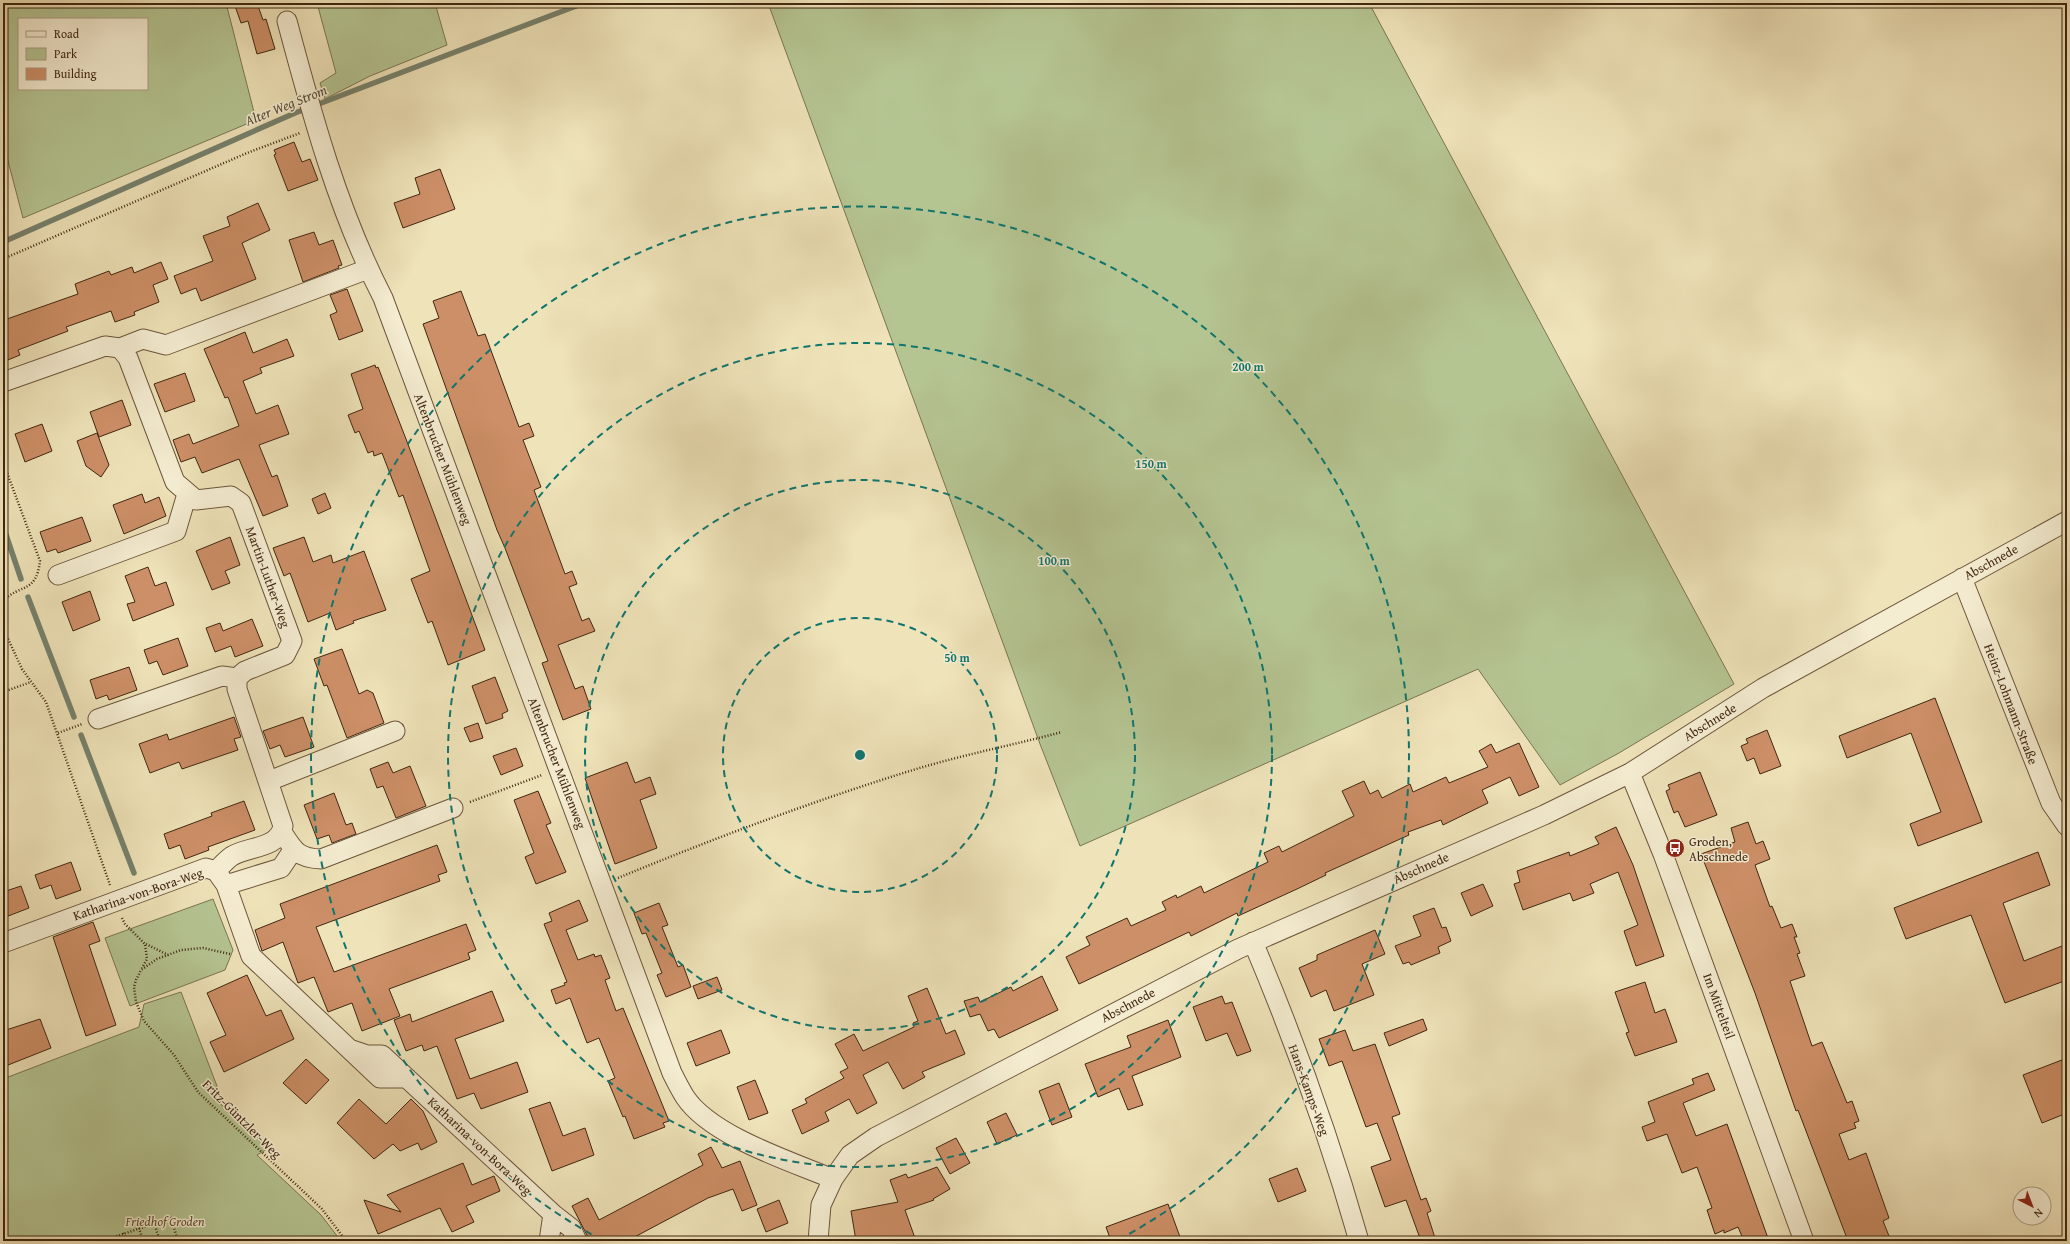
<svg xmlns="http://www.w3.org/2000/svg" width="2070" height="1244" font-family="'Gentium Book Plus',serif">
<style>
.green{fill:#b5c592;stroke:#7a7652;fill-rule:evenodd}
.lines{fill:none;stroke-linecap:round;stroke-linejoin:round}
.stream{stroke:#76826d;stroke-width:5.5}
.building{fill:#cd8f67;stroke:#402711}
.minor-casing{stroke:#6c563b;stroke-width:21}
.path{stroke:#402711;stroke-width:2.5;stroke-dasharray:1 2;stroke-linecap:butt}
.minor{stroke:#f5edd2;stroke-width:19}
.ring{fill:none;stroke:#0f766e;stroke-width:2;stroke-dasharray:7 5}
.labels{text-anchor:middle;dominant-baseline:central;stroke-width:3;stroke-linejoin:round;paint-order:stroke}
.street-label{font-size:13px;fill:#402711;stroke:#f5edd2}
.poi-label{font-size:13px;fill:#402711;stroke:#f5edd2;text-anchor:start}
.park-label{font-size:13px;font-style:italic;fill:#5d4e31;stroke:#f5edd2}
.water-label{font-size:14px;font-style:italic;fill:#564d38;stroke:#f5edd2}
.centre{fill:#0f766e;stroke:#f5edd2;stroke-width:2}
.ring-label{font-size:12px;text-anchor:middle;font-weight:bold;fill:#0f766e;stroke:#f5edd2;stroke-width:3;stroke-linejoin:round;paint-order:stroke}
</style>
<rect width="100%" height="100%" fill="#efe3b9"/>
<filter id="stains"><feTurbulence type="fractalNoise" baseFrequency=".005" numOctaves="4"/><feColorMatrix values="0 0 0 0 .2 0 0 0 0 .09 0 0 0 0 .02 0 0 0 .5 -.17"/></filter>
<radialGradient id="worn" r=".72"><stop offset=".6" stop-color="#630" stop-opacity="0"/><stop offset="1" stop-color="#630" stop-opacity=".3"/></radialGradient>
<path class="green" d="M 3,3 L 226,3 L 256,120 L 23,218 L 3,142 ZM 19,19 L 147,19 L 147,89 L 19,89 Z
M 317,3 L 435,3 L 447,45 L 370,76 L 325,99 L 320,83 L 336,73 Z
M 768,3 L 1369,3 L 1734,684 L 1619,753 L 1560,785 L 1478,669 L 1080,846 L 1040,744 Z
M 213,899 L 233,950 L 225,970 L 130,1006 L 105,938 Z
M 181,992 L 217,1086 L 213,1097 L 269,1148 L 257,1155 L 321,1215 L 341,1241 L 4,1241 L 3,1079 L 139,1027 L 144,1004 Z"/>
<g class="lines">
<path class="stream" d="M 3,242 L 295,113 L 584,3
M 3,526 L 21,579
M 28,597 L 74,717
M 81,735 L 134,873"/>
</g>
<path class="building" d="M 234,3 L 257,3 L 263,20 L 266,19 L 275,49 L 257,54 L 248,21 L 241,23 Z
M 294,142 L 302,162 L 310,159 L 318,180 L 288,191 L 274,155 L 276,154 L 274,150 Z
M 440,169 L 455,209 L 403,228 L 394,203 L 420,194 L 415,178 Z
M 258,203 L 270,230 L 242,243 L 256,279 L 201,301 L 196,288 L 181,294 L 174,276 L 213,261 L 203,236 L 230,226 L 227,217 Z
M 314,232 L 319,245 L 333,240 L 342,265 L 338,266 L 339,268 L 303,282 L 289,240 Z
M 161,262 L 168,279 L 153,285 L 159,302 L 134,312 L 135,315 L 115,322 L 111,311 L 66,327 L 68,331 L 18,350 L 20,355 L 3,362 L 3,313 L 5,313 L 7,319 L 78,294 L 75,284 L 109,271 L 111,275 L 132,267 L 134,273 Z
M 347,289 L 363,331 L 339,340 L 330,315 L 337,312 L 330,295 Z
M 461,291 L 478,336 L 485,334 L 519,427 L 529,423 L 534,436 L 523,440 L 541,487 L 534,490 L 565,574 L 572,571 L 577,584 L 569,587 L 582,621 L 589,618 L 595,631 L 558,645 L 575,689 L 583,686 L 591,709 L 563,720 L 542,663 L 548,661 L 505,548 L 497,530 L 423,324 L 439,318 L 433,301 Z
M 245,332 L 253,353 L 287,339 L 294,356 L 260,368 L 262,373 L 243,381 L 256,414 L 278,405 L 289,434 L 259,445 L 272,477 L 277,475 L 288,506 L 263,516 L 239,459 L 202,473 L 195,457 L 181,462 L 173,440 L 189,434 L 193,444 L 239,426 L 228,397 L 225,398 L 204,349 Z
M 375,365 L 376,368 L 378,367 L 406,439 L 485,650 L 448,665 L 432,621 L 428,623 L 411,579 L 430,571 L 403,495 L 399,497 L 382,453 L 374,456 L 373,451 L 368,453 L 359,431 L 355,433 L 348,415 L 363,409 L 351,374 Z
M 185,373 L 195,401 L 165,412 L 154,384 Z
M 122,400 L 131,425 L 99,437 L 90,412 Z
M 42,424 L 52,451 L 25,462 L 15,434 Z
M 97,433 L 109,465 L 101,477 L 86,466 L 77,441 Z
M 325,493 L 331,508 L 318,514 L 312,499 Z
M 142,494 L 145,503 L 159,497 L 166,516 L 124,534 L 113,505 Z
M 82,517 L 91,541 L 58,553 L 56,549 L 47,552 L 40,532 Z
M 230,537 L 240,565 L 225,571 L 230,583 L 212,590 L 196,551 Z
M 304,537 L 313,562 L 331,555 L 333,563 L 364,551 L 386,610 L 353,621 L 354,623 L 336,630 L 330,613 L 308,622 L 290,573 L 284,576 L 273,548 Z
M 148,567 L 155,586 L 166,582 L 174,605 L 133,621 L 127,604 L 135,602 L 125,576 Z
M 90,591 L 100,620 L 73,631 L 62,602 Z
M 252,619 L 263,646 L 235,657 L 231,646 L 215,652 L 206,628 L 220,623 L 223,631 Z
M 178,638 L 188,666 L 163,675 L 157,661 L 149,664 L 144,650 Z
M 342,649 L 359,694 L 367,690 L 373,693 L 384,723 L 347,738 L 327,685 L 324,686 L 314,659 Z
M 129,667 L 137,690 L 109,700 L 107,695 L 96,699 L 90,680 Z
M 495,677 L 508,711 L 502,714 L 503,718 L 486,724 L 472,686 Z
M 1935,698 L 1982,822 L 1918,846 L 1910,824 L 1941,812 L 1911,733 L 1847,758 L 1839,736 Z
M 234,717 L 241,737 L 234,739 L 238,750 L 182,769 L 179,762 L 150,773 L 139,744 L 167,734 L 169,740 Z
M 303,717 L 314,747 L 285,757 L 280,745 L 270,749 L 263,731 Z
M 478,723 L 483,738 L 470,742 L 464,728 Z
M 1767,730 L 1781,766 L 1760,774 L 1754,758 L 1747,761 L 1741,746 L 1748,743 L 1746,739 Z
M 1519,743 L 1539,787 L 1519,796 L 1510,777 L 1482,790 L 1488,803 L 1443,825 L 1441,820 L 1408,832 L 1409,835 L 1325,873 L 1326,875 L 1297,889 L 1238,916 L 1237,913 L 1191,936 L 1189,932 L 1079,984 L 1066,957 L 1090,945 L 1086,937 L 1127,918 L 1131,926 L 1166,910 L 1162,902 L 1176,895 L 1177,898 L 1201,886 L 1204,893 L 1268,862 L 1264,853 L 1279,846 L 1282,852 L 1354,816 L 1342,791 L 1364,781 L 1370,794 L 1378,790 L 1382,798 L 1410,784 L 1413,792 L 1446,777 L 1449,783 L 1488,767 L 1479,751 L 1491,744 L 1496,753 Z
M 516,748 L 523,766 L 501,775 L 493,756 Z
M 388,762 L 393,773 L 410,766 L 426,806 L 396,818 L 383,786 L 377,788 L 370,769 Z
M 627,762 L 635,783 L 650,777 L 656,794 L 640,800 L 657,848 L 615,864 L 585,778 Z
M 1700,772 L 1717,815 L 1685,827 L 1678,811 L 1674,813 L 1666,791 L 1670,789 L 1668,785 Z
M 538,791 L 551,823 L 546,825 L 566,872 L 536,884 L 525,857 L 534,853 L 514,800 Z
M 334,793 L 346,825 L 352,823 L 356,834 L 332,843 L 329,835 L 317,839 L 304,805 Z
M 244,801 L 255,830 L 208,847 L 209,850 L 185,859 L 180,845 L 169,849 L 164,834 L 212,816 L 211,813 Z
M 1748,822 L 1756,844 L 1763,841 L 1770,859 L 1755,865 L 1770,907 L 1772,906 L 1781,928 L 1792,924 L 1797,937 L 1794,937 L 1800,953 L 1797,954 L 1805,976 L 1790,981 L 1812,1046 L 1822,1042 L 1847,1103 L 1852,1101 L 1859,1121 L 1854,1123 L 1856,1128 L 1839,1134 L 1849,1160 L 1866,1153 L 1889,1218 L 1883,1221 L 1891,1241 L 1848,1241 L 1798,1110 L 1796,1111 L 1755,993 L 1701,854 L 1735,842 L 1731,828 Z
M 1616,827 L 1633,865 L 1664,956 L 1636,966 L 1624,931 L 1638,925 L 1618,872 L 1590,884 L 1594,893 L 1573,901 L 1570,893 L 1523,910 L 1514,884 L 1520,882 L 1517,871 L 1569,852 L 1570,856 L 1599,844 L 1595,837 Z
M 437,845 L 447,872 L 438,875 L 440,881 L 316,927 L 334,972 L 466,924 L 476,950 L 468,953 L 470,959 L 389,989 L 400,1016 L 362,1031 L 352,1003 L 328,1012 L 314,977 L 298,983 L 283,942 L 262,951 L 255,930 L 285,918 L 280,904 Z
M 2038,852 L 2050,885 L 2003,903 L 2024,961 L 2067,944 L 2067,980 L 2005,1003 L 1971,915 L 1906,939 L 1894,908 Z
M 71,862 L 81,890 L 56,899 L 51,885 L 40,889 L 35,875 Z
M 1483,884 L 1493,906 L 1471,916 L 1461,893 Z
M 21,886 L 29,908 L 3,918 L 3,892 Z
M 579,900 L 588,921 L 566,930 L 578,960 L 594,954 L 595,957 L 601,955 L 610,978 L 605,980 L 616,1011 L 623,1008 L 669,1121 L 663,1123 L 665,1127 L 634,1139 L 625,1116 L 623,1117 L 608,1081 L 615,1078 L 599,1038 L 587,1043 L 570,998 L 556,1004 L 551,990 L 565,985 L 564,983 L 567,982 L 544,924 L 552,921 L 549,913 Z
M 659,903 L 668,925 L 662,927 L 678,967 L 683,965 L 691,987 L 666,997 L 657,975 L 662,973 L 646,933 L 642,934 L 634,913 Z
M 1434,908 L 1442,928 L 1446,927 L 1451,941 L 1438,947 L 1440,953 L 1411,965 L 1409,962 L 1403,964 L 1395,946 L 1421,936 L 1413,916 Z
M 93,922 L 100,941 L 89,945 L 116,1025 L 86,1036 L 53,937 Z
M 1375,930 L 1385,954 L 1362,964 L 1374,995 L 1334,1011 L 1326,990 L 1311,997 L 1299,968 L 1317,960 L 1317,955 Z
M 247,975 L 266,1016 L 281,1010 L 294,1039 L 224,1072 L 210,1042 L 226,1035 L 207,993 Z
M 1042,976 L 1058,1010 L 999,1038 L 994,1029 L 988,1031 L 980,1014 L 970,1017 L 964,1001 L 978,997 L 980,1002 L 1011,987 L 1013,991 Z
M 717,977 L 722,990 L 698,999 L 693,986 Z
M 1645,982 L 1655,1013 L 1665,1009 L 1677,1042 L 1635,1056 L 1626,1033 L 1629,1032 L 1615,992 Z
M 927,988 L 946,1034 L 955,1030 L 965,1054 L 922,1072 L 925,1077 L 903,1089 L 888,1062 L 863,1075 L 877,1103 L 857,1114 L 849,1099 L 825,1112 L 829,1121 L 802,1134 L 792,1110 L 807,1103 L 805,1099 L 844,1078 L 840,1072 L 848,1068 L 835,1044 L 854,1034 L 863,1051 L 914,1027 L 913,1023 L 918,1021 L 908,996 Z
M 492,991 L 504,1021 L 455,1039 L 470,1079 L 517,1062 L 528,1092 L 481,1109 L 474,1093 L 457,1099 L 437,1046 L 424,1051 L 422,1045 L 406,1051 L 394,1020 L 410,1014 L 412,1022 Z
M 1222,996 L 1225,1004 L 1232,1002 L 1251,1051 L 1237,1056 L 1227,1033 L 1206,1041 L 1193,1007 Z
M 40,1019 L 51,1048 L 3,1067 L 3,1031 Z
M 1423,1019 L 1427,1030 L 1389,1046 L 1384,1033 Z
M 1168,1020 L 1181,1057 L 1132,1076 L 1143,1105 L 1128,1110 L 1119,1088 L 1098,1097 L 1085,1064 L 1131,1047 L 1127,1036 Z
M 721,1030 L 730,1053 L 696,1066 L 687,1043 Z
M 1345,1030 L 1353,1051 L 1375,1044 L 1400,1114 L 1392,1117 L 1421,1200 L 1426,1198 L 1431,1211 L 1427,1213 L 1436,1241 L 1421,1241 L 1406,1200 L 1385,1207 L 1371,1167 L 1391,1160 L 1377,1123 L 1366,1127 L 1342,1061 L 1329,1066 L 1319,1039 Z
M 2067,1058 L 2067,1113 L 2042,1123 L 2023,1075 Z
M 306,1059 L 329,1080 L 306,1104 L 283,1083 Z
M 1708,1073 L 1715,1090 L 1683,1103 L 1696,1136 L 1727,1124 L 1769,1241 L 1744,1241 L 1738,1227 L 1724,1233 L 1724,1230 L 1715,1234 L 1707,1210 L 1712,1208 L 1697,1167 L 1682,1173 L 1667,1134 L 1647,1141 L 1642,1127 L 1655,1122 L 1648,1102 L 1694,1084 L 1692,1079 Z
M 755,1080 L 768,1113 L 749,1120 L 737,1087 Z
M 1059,1083 L 1072,1117 L 1052,1125 L 1039,1091 Z
M 359,1099 L 386,1124 L 411,1099 L 423,1111 L 437,1142 L 421,1150 L 418,1143 L 400,1151 L 393,1144 L 374,1159 L 337,1123 Z
M 550,1102 L 563,1136 L 585,1128 L 594,1155 L 552,1171 L 529,1109 Z
M 1006,1113 L 1017,1135 L 997,1144 L 987,1122 Z
M 956,1138 L 970,1163 L 950,1174 L 936,1148 Z
M 711,1147 L 722,1168 L 740,1161 L 757,1205 L 742,1211 L 733,1189 L 708,1198 L 627,1241 L 590,1241 L 572,1206 L 588,1198 L 599,1220 L 703,1165 L 698,1154 Z
M 463,1163 L 472,1185 L 494,1176 L 500,1191 L 466,1206 L 474,1222 L 452,1232 L 440,1208 L 378,1234 L 364,1200 L 401,1212 L 387,1195 Z
M 937,1167 L 950,1189 L 933,1199 L 934,1200 L 905,1210 L 916,1241 L 856,1241 L 851,1211 L 898,1202 L 890,1180 L 906,1174 L 908,1178 Z
M 1297,1168 L 1306,1191 L 1278,1202 L 1269,1179 Z
M 779,1200 L 788,1223 L 766,1232 L 757,1209 Z
M 1168,1204 L 1180,1237 L 1170,1241 L 1111,1241 L 1106,1227 Z"/>
<g class="lines">
<g class="minor-casing">
<path id="minor" d="M 287,21 C 312,115 338,211 383,298 L 672,1073 C 676,1081 680,1089 685,1097 C 711,1136 790,1161 833,1179
M 120,348 L 143,339 L 166,345 L 368,269
M 3,382 L 105,346 L 120,348 L 128,358 L 175,482 L 196,500 L 231,496 L 241,503 L 292,641 L 285,655 L 245,671 L 237,678 L 237,689 L 283,826 C 279,849 248,846 232,856 C 226,860 221,866 216,871
M 58,575 L 176,531 L 187,494
M 1962,578 L 2051,803 L 2067,826
M 98,719 L 222,676 L 237,678
M 1630,773 L 1663,854 L 1804,1241
M 269,781 L 395,731
M 282,832 C 294,851 298,858 321,859 L 453,808
M 226,885 L 281,868 L 293,850
M 1253,942 C 1294,1039 1330,1139 1359,1241
M 3,943 L 206,868 L 216,871 L 226,885 L 251,956 L 380,1078 L 407,1078
M 352,1050 L 367,1055 L 382,1055 L 553,1214 L 571,1228 L 577,1241
M 549,1241 L 553,1214
M 818,1241 L 821,1205 L 833,1179 L 850,1155 L 876,1137 L 1238,949 L 1544,815 L 1630,773 L 1763,688 L 2067,521"/>
</g>
<path class="path" d="M 3,259 L 247,153 L 300,133
M 3,462 L 40,561 C 36,594 21,583 3,601
M 3,628 L 22,669 L 46,702 L 110,885
M 3,692 L 31,682
M 58,733 L 82,724
M 470,802 L 542,775
M 618,878 C 715,838 813,801 913,770 C 962,755 1013,745 1062,732
M 122,918 L 125,924 L 145,944 L 147,959 L 142,968
M 146,944 L 168,955
M 230,954 L 203,948 L 181,950 L 157,959 L 141,970 L 136,980 L 134,987 L 136,1002 L 144,1021 L 174,1055 L 198,1092 L 322,1209 L 346,1241
M 154,1223 L 160,1241
M 139,1228 L 143,1241
M 123,1233 L 126,1241
M 102,1241 L 171,1218 L 178,1241"/>
<use href="#minor" class="minor"/>
</g>
<g class="ring">
<circle cx="860" cy="755" r="137"/>
<circle cx="860" cy="755" r="275"/>
<circle cx="860" cy="755" r="412"/>
<path d="M602 1240A549 549 0 1 1 1118 1240"/>
</g>
<defs>
<g id="bus-disc" transform="scale(1)"><circle r="9.5" fill="#8f2418" stroke="#f5edd2"/><path d="M-5-6H5V4H4V6H2V4H-2V6H-4V4H-5ZM-3.5-4V0h7V-4ZM-3.5 1.2v1.5H-2V1.2ZM2 1.2v1.5H3.5V1.2Z" fill="#fff"/></g>
</defs>
<g fill-rule="evenodd">
<use href="#bus-disc" x="1675" y="848"/>
</g>
<g class="labels">
<g class="street-label">
<text transform="translate(443 459) rotate(69)">Altenbrucher Mühlenweg</text>
<text transform="translate(1991 562) rotate(-29)">Abschnede</text>
<text transform="translate(268 577) rotate(70)">Martin-Luther-Weg</text>
<text transform="translate(2011 704) rotate(69)">Heinz-Lohmann-Straße</text>
<text transform="translate(1710 722) rotate(-32)">Abschnede</text>
<text transform="translate(557 763) rotate(69)">Altenbrucher Mühlenweg</text>
<text transform="translate(1421 868) rotate(-24)">Abschnede</text>
<text transform="translate(138 894) rotate(-19)">Katharina-von-Bora-Weg</text>
<text transform="translate(1128 1005) rotate(-28)">Abschnede</text>
<text transform="translate(1719 1006) rotate(70)">Im Mittelteil</text>
<text transform="translate(1309 1090) rotate(70)">Hans-Kamps-Weg</text>
<text transform="translate(242 1119) rotate(45)">Fritz-Güntzler-Weg</text>
<text transform="translate(480 1146) rotate(43)">Katharina-von-Bora-Weg</text>
</g>
<g class="poi-label">
<text x="1689" y="841">Groden,<tspan x="1689" dy="15">Abschnede</tspan></text>
</g>
<g class="park-label">
<text x="165" y="1221">Friedhof Groden</text>
</g>
<g class="water-label">
<text transform="translate(286 105) rotate(-22)">Alter Weg Strom</text>
</g>
</g>
<circle cx="860" cy="755" r="6" class="centre"/>
<g class="ring-label">
<text x="1248" y="371">200 m</text>
<text x="1151" y="468">150 m</text>
<text x="1054" y="565">100 m</text>
<text x="957" y="662">50 m</text>
</g>
<rect width="2070" height="1244" fill="none" stroke="#efe3b9" stroke-width="16"/>
<rect x="4" y="4" width="2062" height="1236" fill="none" stroke="#402711" stroke-width="2"/>
<rect x="8" y="8" width="2054" height="1228" fill="none" stroke="#402711"/>
<rect x="18" y="18" width="130" height="72" fill="#f5edd2" stroke="#ad9e85"/>
<rect x="26" y="31" width="20" height="6" fill="#f5edd2" stroke="#ad9e85"/>
<text x="54" y="38" font-size="12" fill="#402711">Road</text>
<rect x="26" y="48" width="20" height="12" fill="#b5c592" stroke="#ad9e85"/>
<text x="54" y="58" font-size="12" fill="#402711">Park</text>
<rect x="26" y="68" width="20" height="12" fill="#cd8f67" stroke="#ad9e85"/>
<text x="54" y="78" font-size="12" fill="#402711">Building</text>
<g transform="translate(2032 1206) rotate(138)"><circle r="19" fill="#f5edd2" stroke="#ad9e85"/>
<path d="M0-3L7 15L0 10L-7 15Z" fill="#8f2418"/>
<text y="-6" font-size="11" font-weight="bold" text-anchor="middle" fill="#402711">N</text>
</g>
<rect width="100%" height="100%" filter="url(#stains)"/>
<rect width="100%" height="100%" fill="url(#worn)"/>
</svg>
